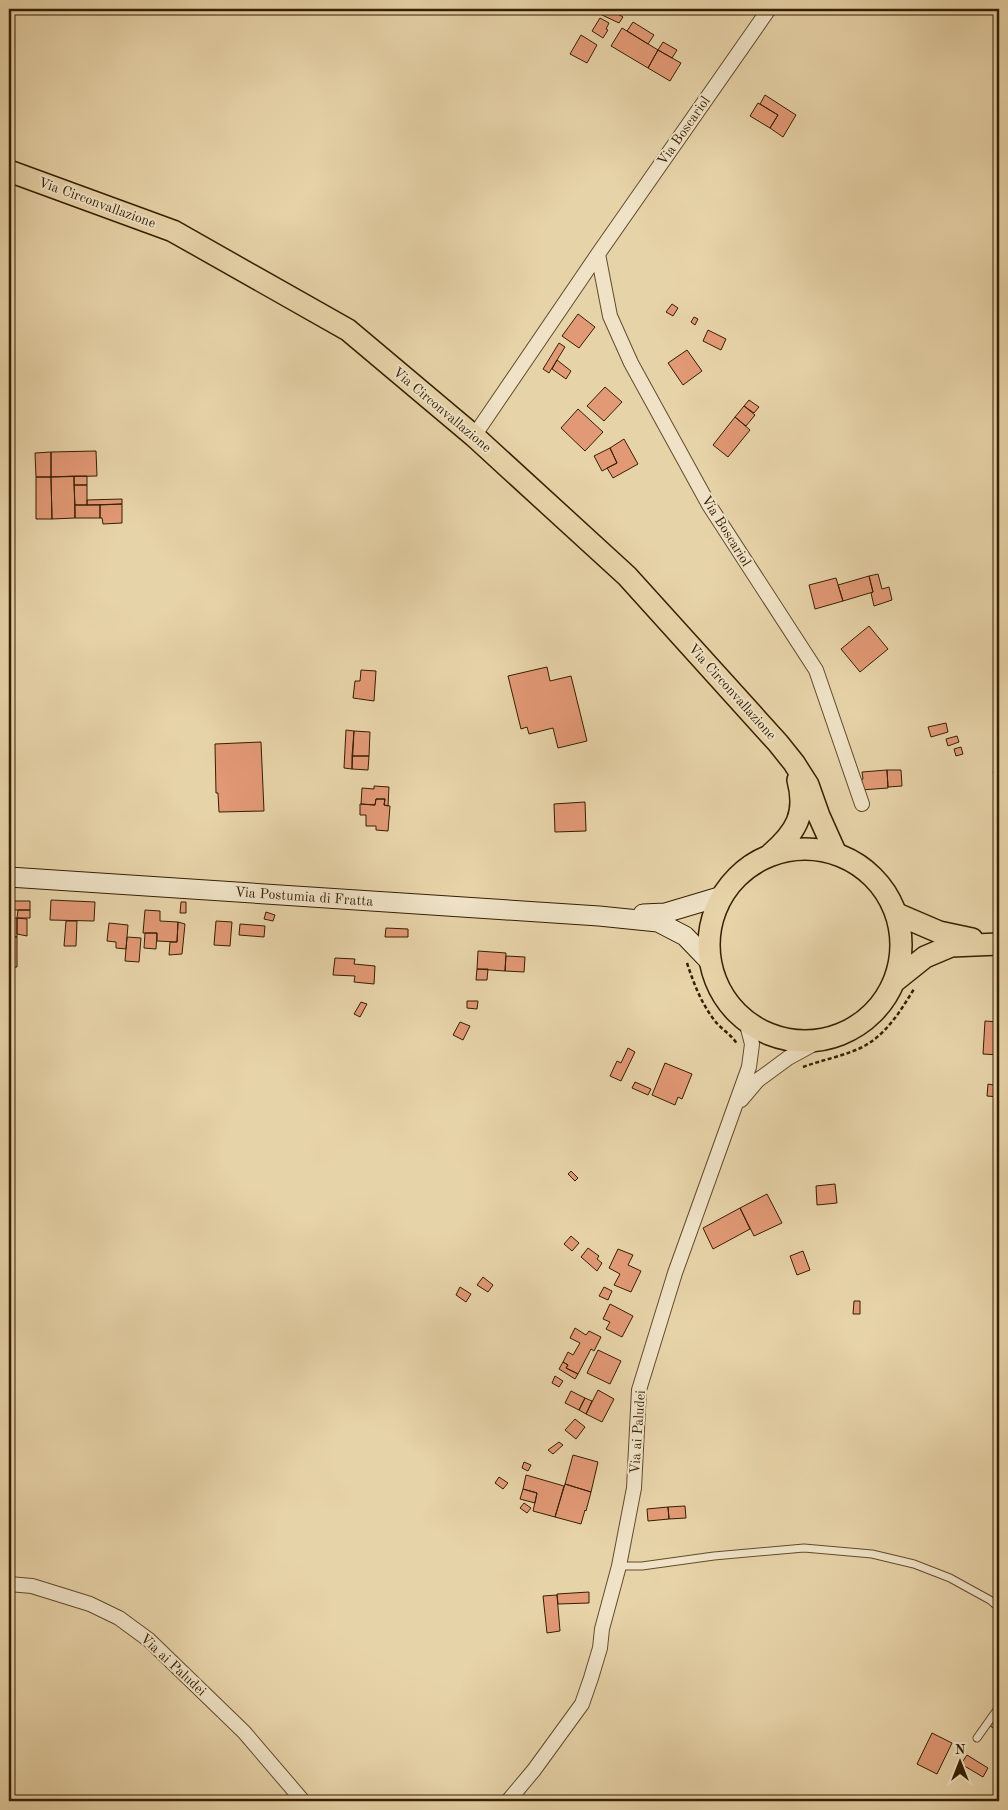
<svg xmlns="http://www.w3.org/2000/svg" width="1008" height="1810" font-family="'Old Standard TT',serif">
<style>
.building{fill:#e29975;stroke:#351f01}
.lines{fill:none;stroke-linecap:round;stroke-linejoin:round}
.service-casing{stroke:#624c2b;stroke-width:9}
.minor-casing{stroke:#624c2b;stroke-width:16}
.secondary-casing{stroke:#351f01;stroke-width:21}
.primary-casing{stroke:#351f01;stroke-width:24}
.path{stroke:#351f01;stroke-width:2.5;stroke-dasharray:4 2.5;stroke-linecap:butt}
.service{stroke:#efe2c6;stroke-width:7}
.minor{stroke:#efe2c6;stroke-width:14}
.secondary{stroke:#efe2c6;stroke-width:19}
.primary{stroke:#e7d3a8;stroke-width:21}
.labels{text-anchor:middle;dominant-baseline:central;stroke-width:4;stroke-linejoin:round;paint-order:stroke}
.street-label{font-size:14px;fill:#351f01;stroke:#efe2c6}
</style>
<rect width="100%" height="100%" fill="#e7d3a8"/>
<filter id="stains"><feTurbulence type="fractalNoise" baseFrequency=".004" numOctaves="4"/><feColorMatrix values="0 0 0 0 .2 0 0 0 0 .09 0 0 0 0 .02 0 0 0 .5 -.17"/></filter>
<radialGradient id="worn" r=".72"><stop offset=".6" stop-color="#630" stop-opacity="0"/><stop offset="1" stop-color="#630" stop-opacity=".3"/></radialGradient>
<path class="building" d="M 606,9 L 609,9 L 623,17 L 619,23 L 602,15 Z
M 699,9 L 711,9 L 707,14 Z
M 600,18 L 609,23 L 606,29 L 608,30 L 603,38 L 592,31 Z
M 633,22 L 654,35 L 648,44 L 627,31 Z
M 622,28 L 658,50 L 648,68 L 611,46 Z
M 581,35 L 597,45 L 587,63 L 570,54 Z
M 663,42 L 677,50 L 672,58 L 658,50 Z
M 658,50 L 681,63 L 670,81 L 648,68 Z
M 765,95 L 796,115 L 783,137 L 770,128 L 778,115 L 760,104 Z
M 758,103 L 778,115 L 770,128 L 750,116 Z
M 672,304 L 678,308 L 673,316 L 666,312 Z
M 578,314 L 595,327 L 579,348 L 562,336 Z
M 694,317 L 698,319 L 695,325 L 691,322 Z
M 708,330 L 726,339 L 721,350 L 703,341 Z
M 559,343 L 565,347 L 549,373 L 543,369 Z
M 687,350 L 702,371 L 683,385 L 668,363 Z
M 557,360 L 571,371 L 566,379 L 552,369 Z
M 605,387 L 622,402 L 604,421 L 587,406 Z
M 749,400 L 759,407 L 754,413 L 744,406 Z
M 744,406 L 755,415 L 746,426 L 735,417 Z
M 578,409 L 603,432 L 585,451 L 561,428 Z
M 735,417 L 750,430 L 728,457 L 713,445 Z
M 624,439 L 638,464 L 613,478 L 607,468 L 617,463 L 610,448 Z
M 610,448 L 617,463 L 602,471 L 594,456 Z
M 96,451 L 97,476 L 51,477 L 51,452 Z
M 51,452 L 51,477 L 36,477 L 35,453 Z
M 74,476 L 87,476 L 87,485 L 74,485 Z
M 74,476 L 75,518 L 52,519 L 51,477 Z
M 36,477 L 51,477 L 52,519 L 36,519 Z
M 74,485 L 87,485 L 87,505 L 75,505 Z
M 122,499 L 122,504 L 87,505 L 87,500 Z
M 122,504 L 122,523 L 103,524 L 102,518 L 100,518 L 100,505 Z
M 75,505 L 100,505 L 100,518 L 75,518 Z
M 878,574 L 882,589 L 889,587 L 892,600 L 874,606 L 871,593 L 873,592 L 869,576 Z
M 869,576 L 873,592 L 843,601 L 838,585 Z
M 836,578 L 843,601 L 815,609 L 809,585 Z
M 869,626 L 888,649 L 860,672 L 841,649 Z
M 547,667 L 550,681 L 571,676 L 587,741 L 558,748 L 553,728 L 529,734 L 527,727 L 521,729 L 508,676 Z
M 361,670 L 376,671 L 374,701 L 353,698 L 355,681 L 360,681 Z
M 946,723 L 948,732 L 931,737 L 928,727 Z
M 346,730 L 354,731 L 352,769 L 344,768 Z
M 354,731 L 370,732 L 369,756 L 352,756 Z
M 957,736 L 959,742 L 948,746 L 946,739 Z
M 261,742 L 264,811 L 219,812 L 218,793 L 216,793 L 215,744 Z
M 961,747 L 963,754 L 956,756 L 954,749 Z
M 352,756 L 369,756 L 368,770 L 352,769 Z
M 887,770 L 901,770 L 902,786 L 888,787 Z
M 887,770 L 888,788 L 861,790 L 860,780 L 863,779 L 862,772 Z
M 999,770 L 999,775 L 995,776 L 993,772 Z
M 374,786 L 389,787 L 388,806 L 384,805 L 385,799 L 376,799 L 375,805 L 361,804 L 362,788 L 374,789 Z
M 376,799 L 385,799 L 384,805 L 390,806 L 388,831 L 376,830 L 376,826 L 366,826 L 366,815 L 360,815 L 360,804 L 375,805 Z
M 585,802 L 586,831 L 555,832 L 554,804 Z
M 51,900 L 95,902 L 94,921 L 50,920 Z
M 9,901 L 30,901 L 30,910 L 9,910 Z
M 181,902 L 186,902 L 186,913 L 180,913 Z
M 18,910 L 30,910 L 30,918 L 17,918 Z
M 145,910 L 160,911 L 160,921 L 178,922 L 177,942 L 157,941 L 157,933 L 143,933 Z
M 266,912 L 275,915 L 273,921 L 264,919 Z
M 9,918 L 17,918 L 17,937 L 9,937 Z
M 17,918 L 27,919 L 27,936 L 17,934 Z
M 66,921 L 77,921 L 76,946 L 64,946 Z
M 216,921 L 232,922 L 230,946 L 214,945 Z
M 178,922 L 185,924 L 182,954 L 169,955 L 170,942 L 177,942 Z
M 109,923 L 128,925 L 126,949 L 116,948 L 116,942 L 107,941 Z
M 240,924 L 265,926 L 264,937 L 239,935 Z
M 386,928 L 408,929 L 408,937 L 385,937 Z
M 145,933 L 157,933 L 156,949 L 144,948 Z
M 9,937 L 17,937 L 17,967 L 9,968 Z
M 127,937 L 141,938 L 139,962 L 125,961 Z
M 478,951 L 506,953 L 505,971 L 477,969 Z
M 506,956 L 525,957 L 524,972 L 505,971 Z
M 335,958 L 355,959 L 354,964 L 375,966 L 374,984 L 354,982 L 355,976 L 333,975 Z
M 477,969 L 488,969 L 487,980 L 476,980 Z
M 467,1001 L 478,1001 L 477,1009 L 467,1008 Z
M 361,1002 L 367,1004 L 360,1017 L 354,1014 Z
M 985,1021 L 999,1022 L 999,1055 L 983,1054 Z
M 460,1022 L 470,1026 L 463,1040 L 453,1035 Z
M 628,1048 L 635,1052 L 621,1081 L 610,1076 L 617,1061 L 621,1063 Z
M 665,1063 L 692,1074 L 682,1099 L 678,1097 L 675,1105 L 652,1095 Z
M 635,1082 L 651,1089 L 648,1095 L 632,1088 Z
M 988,1084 L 999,1086 L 999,1097 L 987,1096 Z
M 571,1171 L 578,1178 L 575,1181 L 568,1174 Z
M 835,1184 L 837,1203 L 817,1205 L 816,1186 Z
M 767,1194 L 782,1223 L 754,1236 L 740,1208 Z
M 740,1208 L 750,1229 L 713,1249 L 703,1228 Z
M 571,1236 L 579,1243 L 572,1251 L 564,1244 Z
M 588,1248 L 599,1256 L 597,1259 L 602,1263 L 597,1271 L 581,1257 Z
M 618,1249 L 633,1255 L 628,1265 L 641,1271 L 631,1292 L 614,1285 L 620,1274 L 609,1268 Z
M 803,1251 L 810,1270 L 797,1275 L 790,1256 Z
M 483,1277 L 493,1285 L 488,1292 L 477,1285 Z
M 460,1287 L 471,1294 L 466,1302 L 456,1295 Z
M 604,1287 L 612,1291 L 608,1300 L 599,1296 Z
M 854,1301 L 860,1301 L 860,1314 L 853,1314 Z
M 610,1304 L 633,1316 L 622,1337 L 606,1329 L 610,1322 L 603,1319 Z
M 575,1328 L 586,1335 L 589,1331 L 601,1337 L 594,1351 L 591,1349 L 578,1374 L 566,1368 L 568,1365 L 563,1362 L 568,1352 L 573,1355 L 580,1343 L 570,1338 Z
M 598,1350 L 621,1361 L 610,1384 L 587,1373 Z
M 563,1362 L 568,1365 L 566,1368 L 578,1374 L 575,1379 L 559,1369 Z
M 555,1376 L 563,1381 L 559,1387 L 552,1383 Z
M 598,1390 L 614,1399 L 602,1422 L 586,1414 Z
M 571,1391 L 585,1398 L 579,1410 L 565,1403 Z
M 585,1398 L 592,1401 L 586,1414 L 579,1410 Z
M 575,1419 L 585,1427 L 576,1439 L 565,1430 Z
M 559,1442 L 563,1445 L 553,1454 L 548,1450 Z
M 573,1455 L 598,1462 L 591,1492 L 565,1484 Z
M 524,1462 L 531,1465 L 528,1471 L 522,1468 Z
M 526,1475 L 564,1486 L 555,1517 L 533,1511 L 537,1493 L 523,1489 Z
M 499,1477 L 508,1483 L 503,1489 L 495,1483 Z
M 565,1484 L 591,1492 L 586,1511 L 585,1510 L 581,1524 L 555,1517 Z
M 523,1489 L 537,1493 L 535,1503 L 520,1499 Z
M 524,1503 L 531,1508 L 527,1513 L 520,1508 Z
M 685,1506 L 686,1518 L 669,1519 L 668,1507 Z
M 668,1507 L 669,1519 L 648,1521 L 647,1509 Z
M 589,1592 L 589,1603 L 558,1604 L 557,1594 Z
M 557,1595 L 560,1631 L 547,1633 L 543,1596 Z
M 999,1711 L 999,1731 L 990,1726 Z
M 932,1733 L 952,1743 L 937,1774 L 917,1764 Z
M 967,1755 L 988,1768 L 983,1777 L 961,1764 Z"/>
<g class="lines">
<g class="service-casing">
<path id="service" d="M 619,1566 L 642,1566 L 714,1556 L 804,1548 L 872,1554 L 914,1564 L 950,1578 L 990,1600 L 999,1608
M 977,1738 L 999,1707"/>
</g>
<g class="minor-casing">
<path id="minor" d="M 598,254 L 610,316 L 631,363 L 709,505 L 816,670 L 862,804
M 474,436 L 598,254 L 769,9
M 741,1100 L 758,1080 L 788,1058 L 821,1040
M 9,1584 L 32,1586 L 90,1604 L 119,1618 L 149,1640 L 244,1732 L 303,1801
M 508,1801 L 534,1770 L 582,1704 L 591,1678 L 600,1648 L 602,1629 L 619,1566 L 634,1488 L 639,1390 L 675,1273 L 749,1067 L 752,1044 L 746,1021"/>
</g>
<g class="secondary-casing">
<path id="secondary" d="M 9,877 L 599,916 L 658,922 L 685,936 L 710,962
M 643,914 L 665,913 L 722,896"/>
</g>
<g class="primary-casing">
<path id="primary" d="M 9,171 L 173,231 L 348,330 L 474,436 L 627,576 L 778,743 L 794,763 L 808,785 L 819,816 L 836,854
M709 945a96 96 0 1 1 192 0a96 96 0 1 1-192 0Z
M 771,854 C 796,832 807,814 798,780
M 897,914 L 939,932 L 972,939
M 895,981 L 925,957 L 951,946 L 999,944"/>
</g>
<path class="path" d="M 687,963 C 694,984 701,1003 715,1021 C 721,1029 732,1035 737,1044
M 803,1067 C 821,1060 849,1055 866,1045 C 888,1032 901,1010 914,989"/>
<use href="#service" class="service"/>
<use href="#minor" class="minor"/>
<use href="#secondary" class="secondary"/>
<use href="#primary" class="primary"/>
</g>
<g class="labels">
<g class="street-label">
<text transform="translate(684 131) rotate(-55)">Via Boscariol</text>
<text transform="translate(97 203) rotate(20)">Via Circonvallazione</text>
<text transform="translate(442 410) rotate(40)">Via Circonvallazione</text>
<text transform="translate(726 531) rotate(58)">Via Boscariol</text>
<text transform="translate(732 692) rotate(48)">Via Circonvallazione</text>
<text transform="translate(304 897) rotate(4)">Via Postumia di Fratta</text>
<text transform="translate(638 1432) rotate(-86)">Via ai Paludei</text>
<text transform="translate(173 1665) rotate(43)">Via ai Paludei</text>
</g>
</g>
<rect width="1008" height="1810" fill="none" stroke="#e7d3a8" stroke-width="30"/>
<rect x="10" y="10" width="988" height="1790" fill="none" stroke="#351f01" stroke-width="2.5"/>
<rect x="15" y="15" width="978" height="1780" fill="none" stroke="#351f01"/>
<g transform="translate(960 1762)" stroke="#efe2c6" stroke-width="4" paint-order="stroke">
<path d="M0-4L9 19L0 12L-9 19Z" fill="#351f01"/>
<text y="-8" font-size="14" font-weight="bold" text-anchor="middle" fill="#351f01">N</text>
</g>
<rect width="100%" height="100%" filter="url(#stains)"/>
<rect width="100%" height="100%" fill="url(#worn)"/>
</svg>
